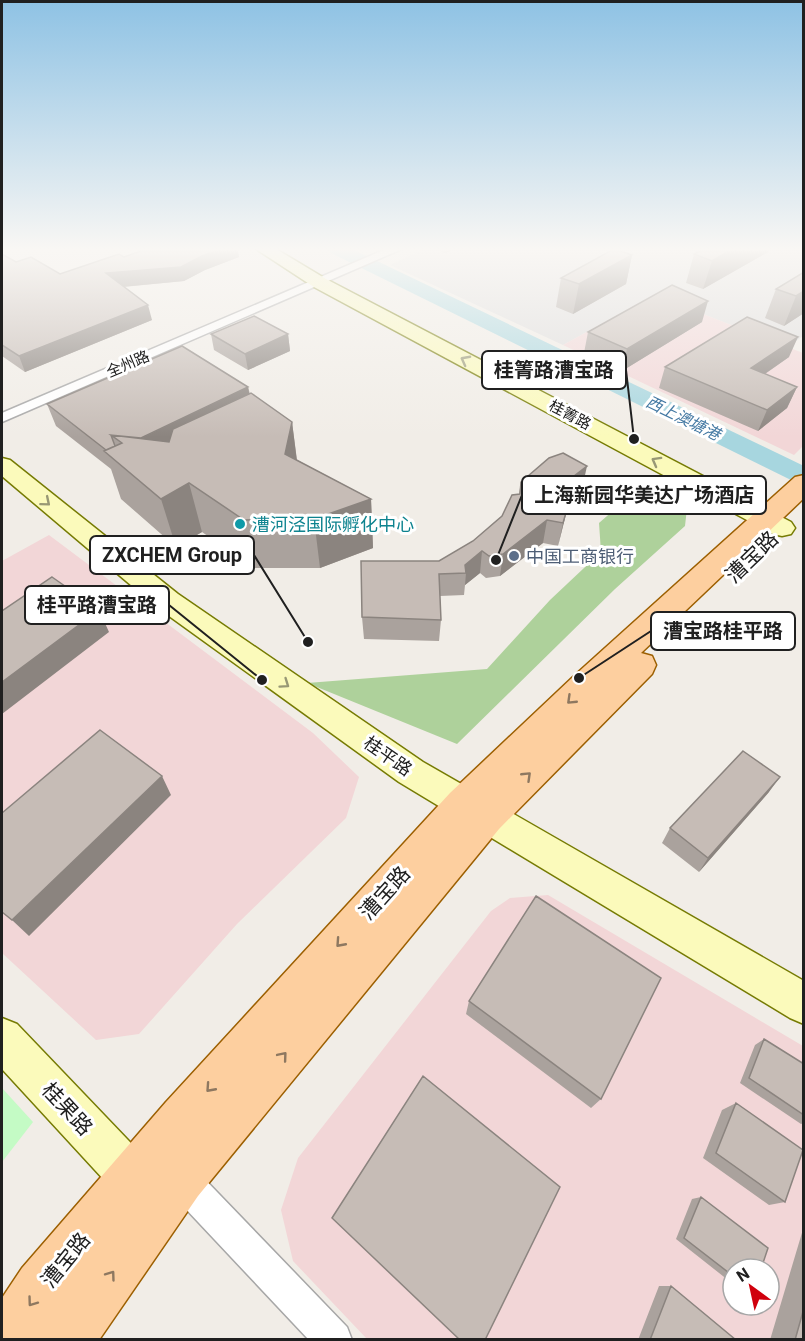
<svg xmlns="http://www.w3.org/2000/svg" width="805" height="1341" font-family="Roboto,'Noto Sans SC',sans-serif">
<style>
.residential{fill:#dedddd}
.commercial{fill:#f2d6d7;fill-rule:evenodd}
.forest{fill:#aed19b}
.park{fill:#c4fbc5}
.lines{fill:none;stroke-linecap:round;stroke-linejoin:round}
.river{fill:#a7d6df;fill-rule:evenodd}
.street-casing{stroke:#a7a7a7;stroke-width:3}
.secondary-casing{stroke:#767b03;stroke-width:3}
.primary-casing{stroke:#9c5f00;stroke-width:3}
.street{fill:#fff;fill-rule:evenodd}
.secondary{fill:#fbfabb;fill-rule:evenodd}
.primary{fill:#fdcf9f;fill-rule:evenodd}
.wall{fill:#aaa29d}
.shaded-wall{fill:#8b847f}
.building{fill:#c6bcb6;stroke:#8b847f;stroke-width:1.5}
.oneway{stroke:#989875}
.oneway2{stroke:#8e7860}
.culture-dot{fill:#0f9aa8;stroke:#fff;stroke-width:2}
.service-dot{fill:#5c6f8a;stroke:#fff;stroke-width:2}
.labels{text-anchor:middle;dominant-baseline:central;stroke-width:6;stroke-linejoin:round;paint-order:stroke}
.far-street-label{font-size:15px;fill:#202020;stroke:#fff}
.far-water-label{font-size:16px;font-style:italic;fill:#4479a3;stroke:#fff}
.culture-label{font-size:18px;fill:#0d838f;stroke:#fff;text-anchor:start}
.service-label{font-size:18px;fill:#4e5e75;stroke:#fff;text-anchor:start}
.street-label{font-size:18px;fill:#202020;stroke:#fff}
.near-street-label{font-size:21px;fill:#202020;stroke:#fff}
.leader{fill:none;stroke:#202020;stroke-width:2}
.callout-dot{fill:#202020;stroke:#fff;stroke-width:2}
.callout{fill:#fff;stroke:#202020;stroke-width:2}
.callout-label{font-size:20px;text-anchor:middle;font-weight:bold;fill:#202020}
</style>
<rect width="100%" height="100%" fill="#f1ede7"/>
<path class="residential" d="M 424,249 L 803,249 L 803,336 L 788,347 L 654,295 L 563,345 L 390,265 Z"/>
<path class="commercial" d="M 654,295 L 803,353 L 803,446 L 794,455 L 563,345 Z
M 49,535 L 313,733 L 359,777 L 346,818 L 237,924 L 139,1034 L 96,1040 L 2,953 L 2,561 Z
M 548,895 L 803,1046 L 803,1339 L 367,1339 L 293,1261 L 281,1210 L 298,1158 L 491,911 L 510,898 ZM 733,1269 L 769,1269 L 769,1305 L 733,1305 Z"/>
<path class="forest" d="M 646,482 L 669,490 L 687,508 L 685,526 L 615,589 L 457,744 L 307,683 L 487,669 L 550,600 L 601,552 L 599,523 Z"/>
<path class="park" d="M 2,1088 L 33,1122 L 2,1162 Z"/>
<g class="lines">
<path class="river" d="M 328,249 L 352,249 L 804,466 L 804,484 L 795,482 L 331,253 Z"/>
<g class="street-casing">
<path id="street" d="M 386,249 L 402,249 L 2,422 L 2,413 Z
M 180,1162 L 192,1166 L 347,1327 L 352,1340 L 309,1340 L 168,1190 L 164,1178 L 168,1166 Z"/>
</g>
<g class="secondary-casing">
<path id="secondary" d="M 256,249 L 276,249 L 326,279 L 791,522 L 795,528 L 791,534 L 782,536 L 773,534 L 314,287 Z
M 2,458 L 10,460 L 178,594 L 423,762 L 804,981 L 804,1024 L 790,1018 L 399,782 L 158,608 L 2,476 Z
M 2,1018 L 17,1024 L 149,1162 L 156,1178 L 149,1194 L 133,1201 L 117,1194 L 2,1069 Z"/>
</g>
<g class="primary-casing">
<path id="primary" d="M 804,475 L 804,498 L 641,653 L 652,656 L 656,665 L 652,674 L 499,829 L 198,1196 L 99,1340 L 2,1340 L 2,1298 L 22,1268 L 166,1102 L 450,793 L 575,675 L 795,477 Z"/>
</g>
<use href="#street" class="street"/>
<use href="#secondary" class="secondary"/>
<use href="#primary" class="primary"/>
</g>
<path class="wall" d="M 436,249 L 454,249 L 445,253 Z
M 703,249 L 769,249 L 768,252 L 703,289 L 686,283 L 694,254 Z
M 2,254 L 16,262 L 60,274 L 239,257 L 205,270 L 184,281 L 123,287 L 152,320 L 25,372 L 2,356 Z
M 632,255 L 626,284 L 573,314 L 556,307 L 561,278 Z
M 804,272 L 804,313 L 784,326 L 765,318 L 776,289 Z
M 702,322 L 622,371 L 584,353 L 588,332 Z
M 211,334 L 288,334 L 290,351 L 248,370 L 214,350 Z
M 789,357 L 765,374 L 797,387 L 787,408 L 758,431 L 659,388 L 665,367 Z
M 248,387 L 250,394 L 292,422 L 297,460 L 371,499 L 373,548 L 320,568 L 254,568 L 202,532 L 176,547 L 121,499 L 111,469 L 56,426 L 47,404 Z
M 521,482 L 582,489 L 570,498 L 558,546 L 543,543 L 500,576 L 486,578 L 480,573 L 465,585 L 464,595 L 440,596 L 441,620 L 439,641 L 364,639 L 362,617 L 439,561 L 473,541 L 502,516 L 519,494 Z
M 769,792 L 699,872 L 662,843 L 670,828 Z
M 469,1001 L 601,1099 L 591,1108 L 466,1014 Z
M 764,1039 L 804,1064 L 804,1123 L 801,1124 L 740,1083 L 755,1045 Z
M 736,1103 L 785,1202 L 769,1205 L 703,1158 L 722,1110 Z
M 701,1197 L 733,1269 L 733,1284 L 676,1239 L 692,1199 Z
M 804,1226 L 804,1340 L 770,1340 Z
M 659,1286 L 671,1286 L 736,1340 L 638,1340 Z"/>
<path class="shaded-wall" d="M 220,249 L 238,249 L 239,257 L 205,270 L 184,281 L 110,288 L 106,273 L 202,256 Z
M 446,249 L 454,249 L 445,253 Z
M 732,249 L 769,249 L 768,252 L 703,289 L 712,261 Z
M 632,255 L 626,284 L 573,314 L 579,284 Z
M 804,291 L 804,313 L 784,326 L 796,296 Z
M 708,301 L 702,322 L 622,371 L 627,349 Z
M 148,305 L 152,320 L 25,372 L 19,356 Z
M 288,334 L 290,351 L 248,370 L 245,354 Z
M 798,337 L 789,357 L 743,389 L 751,368 Z
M 248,387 L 252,409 L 131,469 L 123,447 Z
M 797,387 L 787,408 L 758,431 L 767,410 Z
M 292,422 L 298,470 L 285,454 Z
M 587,466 L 582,489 L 570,498 L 558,546 L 563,523 L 552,493 Z
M 189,483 L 202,532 L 176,547 L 161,499 Z
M 371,499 L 373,548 L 320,568 L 314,519 Z
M 547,520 L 543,543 L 500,576 L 503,554 Z
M 482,551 L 480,573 L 465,585 L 466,573 L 465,565 Z
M 99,610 L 109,632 L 2,714 L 2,682 Z
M 162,776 L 171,795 L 29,936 L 12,920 Z
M 780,777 L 769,792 L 699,872 L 708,858 Z"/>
<path class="building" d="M 146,249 L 220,249 L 202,256 L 181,267 L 106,273 L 148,305 L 19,356 L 2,345 L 2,254 L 16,262 L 31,257 L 60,274 L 119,254 L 124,257 Z
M 614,249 L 632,255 L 579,284 L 561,278 Z
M 703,249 L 732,249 L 712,261 L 694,254 Z
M 804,272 L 804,291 L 796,296 L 776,289 Z
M 672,285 L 708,301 L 627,349 L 588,332 Z
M 254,316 L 288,334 L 245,354 L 211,334 Z
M 747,317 L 798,337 L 751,368 L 797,387 L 767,410 L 665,367 Z
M 182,346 L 248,387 L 141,438 L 111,435 L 115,446 L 106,450 L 47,404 Z
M 251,393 L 292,422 L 285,454 L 371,499 L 314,519 L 244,520 L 189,483 L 161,499 L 104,451 L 122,443 L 111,435 L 169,442 L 173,429 Z
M 563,453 L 587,466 L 552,493 L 571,495 L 563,523 L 547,520 L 503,554 L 489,556 L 482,551 L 465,565 L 466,573 L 439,574 L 441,620 L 362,617 L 361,561 L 439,561 L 473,541 L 502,516 L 512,495 L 520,494 L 521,482 L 549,458 Z
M 52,577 L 99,610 L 2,682 L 2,611 Z
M 100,730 L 162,776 L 12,920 L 2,912 L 2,813 Z
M 743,751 L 780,777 L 708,858 L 670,828 Z
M 536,896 L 661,978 L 601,1099 L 469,1001 Z
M 764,1039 L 804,1064 L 804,1115 L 749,1078 Z
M 423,1076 L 560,1187 L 485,1340 L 460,1340 L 332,1218 Z
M 736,1103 L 803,1150 L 785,1202 L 716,1153 Z
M 701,1197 L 768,1248 L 761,1269 L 733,1269 L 733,1276 L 684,1238 Z
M 671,1286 L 736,1340 L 650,1340 Z
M 804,1308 L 804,1340 L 795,1340 Z"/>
<defs><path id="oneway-chevron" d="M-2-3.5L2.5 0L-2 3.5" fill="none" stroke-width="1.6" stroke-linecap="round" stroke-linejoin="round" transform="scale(1.5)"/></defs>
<g class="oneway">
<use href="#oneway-chevron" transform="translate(465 360) rotate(-152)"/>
<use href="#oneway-chevron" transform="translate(656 461) rotate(-151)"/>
<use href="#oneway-chevron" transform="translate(46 502) rotate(40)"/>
<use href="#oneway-chevron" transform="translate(285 684) rotate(35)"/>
</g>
<g class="oneway2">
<use href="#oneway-chevron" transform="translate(571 700) rotate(136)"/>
<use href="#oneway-chevron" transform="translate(527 776) rotate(-44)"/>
<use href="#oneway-chevron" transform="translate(340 943) rotate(132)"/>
<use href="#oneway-chevron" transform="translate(283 1056) rotate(-50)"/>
<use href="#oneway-chevron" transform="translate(210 1088) rotate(132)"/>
<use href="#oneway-chevron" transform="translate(111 1275) rotate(-54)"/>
<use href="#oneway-chevron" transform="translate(32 1302) rotate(126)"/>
</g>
<linearGradient id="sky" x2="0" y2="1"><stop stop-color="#8ec2e4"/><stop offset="0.57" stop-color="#f9f7f4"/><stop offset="1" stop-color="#f9f7f4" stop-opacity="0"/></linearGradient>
<rect width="805" height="437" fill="url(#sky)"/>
<circle class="culture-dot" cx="240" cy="524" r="6"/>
<circle class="service-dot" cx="514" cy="556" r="6"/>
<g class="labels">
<g class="far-street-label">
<text transform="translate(128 364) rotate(-23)">全州路</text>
<text transform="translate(570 415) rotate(28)">桂箐路</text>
</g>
<g class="far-water-label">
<text transform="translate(683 418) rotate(26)">西上澳塘港</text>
</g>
<g class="culture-label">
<text x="252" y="524">漕河泾国际孵化中心</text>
</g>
<g class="service-label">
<text x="526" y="556">中国工商银行</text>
</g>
<g class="street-label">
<text transform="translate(388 756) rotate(35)">桂平路</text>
</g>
<g class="near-street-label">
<text transform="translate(752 557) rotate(-44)">漕宝路</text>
<text transform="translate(385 893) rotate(-48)">漕宝路</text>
<text transform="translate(67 1109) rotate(47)">桂果路</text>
<text transform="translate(66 1260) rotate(-51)">漕宝路</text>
</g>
</g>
<path class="leader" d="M634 439L626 370M496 560L522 495M308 642L254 555M262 680L169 605M579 678L651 631"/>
<g class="callout-dot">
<circle cx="634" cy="439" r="6"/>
<circle cx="496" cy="560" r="6"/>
<circle cx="308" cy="642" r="6"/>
<circle cx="262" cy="680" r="6"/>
<circle cx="579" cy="678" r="6"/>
</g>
<g class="callout">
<rect x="482" y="351" width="144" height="38" rx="6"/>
<rect x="522" y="476" width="244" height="38" rx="6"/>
<rect x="90" y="536" width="164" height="38" rx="6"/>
<rect x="25" y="586" width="144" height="38" rx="6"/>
<rect x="651" y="612" width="144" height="38" rx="6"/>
</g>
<g class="callout-label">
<text x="554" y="377">桂箐路漕宝路</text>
<text x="644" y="502">上海新园华美达广场酒店</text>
<text x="172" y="562">ZXCHEM Group</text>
<text x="97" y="612">桂平路漕宝路</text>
<text x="723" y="638">漕宝路桂平路</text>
</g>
<rect width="805" height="1341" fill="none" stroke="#202020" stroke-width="6"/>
<g transform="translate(751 1287) rotate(327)"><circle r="28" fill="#ffffff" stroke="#a6a6a6" stroke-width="1.5"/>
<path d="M0-4.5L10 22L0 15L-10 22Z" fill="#d0000d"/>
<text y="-9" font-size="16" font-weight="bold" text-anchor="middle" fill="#202020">N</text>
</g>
</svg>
